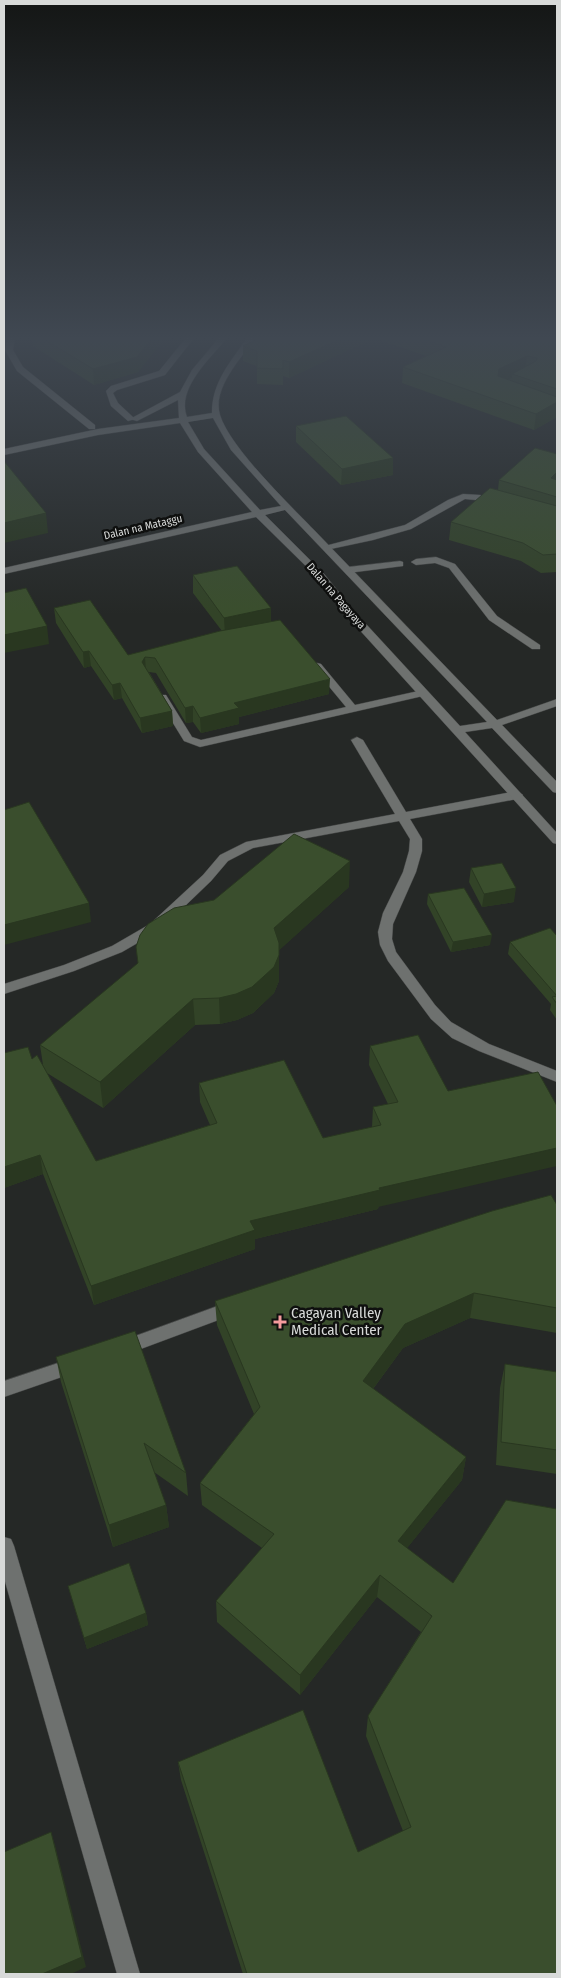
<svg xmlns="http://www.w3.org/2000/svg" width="561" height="1978" font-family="'Fira Sans Condensed',sans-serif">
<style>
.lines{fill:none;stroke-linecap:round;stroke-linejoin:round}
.service-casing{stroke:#434544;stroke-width:1}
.minor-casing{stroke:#434544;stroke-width:1}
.service{fill:#6e716f;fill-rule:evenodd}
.minor{fill:#6e716f;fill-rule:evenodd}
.wall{fill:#324327}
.shaded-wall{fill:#293720}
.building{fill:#3a4e2d;stroke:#293720}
.poi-dot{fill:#f59b9d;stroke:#0f100f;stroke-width:2}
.labels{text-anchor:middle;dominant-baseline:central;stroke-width:5;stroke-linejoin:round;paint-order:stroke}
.far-street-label{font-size:11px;fill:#d8dad9;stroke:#0f100f}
.near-poi-label{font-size:15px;fill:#d8dad9;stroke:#0f100f;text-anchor:start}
</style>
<rect width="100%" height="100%" fill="#252826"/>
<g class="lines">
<g class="service-casing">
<path id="service" d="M 186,338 L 194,338 L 165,375 L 117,390 L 113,393 L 118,403 L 135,419 L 128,421 L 111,406 L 106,391 L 111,386 L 159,371 Z
M 463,494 L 480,495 L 501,503 L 496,506 L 476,500 L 465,499 L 411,529 L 373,540 L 326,550 L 321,547 L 405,525 L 448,500 Z
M 436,557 L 455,564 L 497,616 L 540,645 L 540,649 L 532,649 L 489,620 L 449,568 L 435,563 L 416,565 L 411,562 L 416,559 Z
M 400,561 L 403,562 L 403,566 L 348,573 L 343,570 L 348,567 Z
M 317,663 L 321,664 L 355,705 L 423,690 L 428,693 L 423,696 L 200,747 L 184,741 L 157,697 L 158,695 L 166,695 L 192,737 L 201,740 L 346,707 L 312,666 Z
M 357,737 L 363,740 L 406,812 L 517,791 L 523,795 L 517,799 L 410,819 L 422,839 L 422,851 L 416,872 L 393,924 L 392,939 L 396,952 L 435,1005 L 451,1022 L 489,1044 L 557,1071 L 557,1082 L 479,1051 L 452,1038 L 431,1019 L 388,961 L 380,945 L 378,932 L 383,913 L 403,872 L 409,851 L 410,839 L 399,821 L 253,848 L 228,861 L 211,881 L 160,930 L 122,952 L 74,971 L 4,994 L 4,984 L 64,965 L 112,946 L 150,924 L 203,875 L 220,855 L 246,842 L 395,814 L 351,740 Z
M 234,1300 L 240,1302 L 242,1307 L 240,1312 L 122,1356 L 116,1353 L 113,1348 L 116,1343 Z
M 76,1357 L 82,1360 L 85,1365 L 82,1370 L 4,1397 L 4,1381 Z
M 4,1537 L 11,1539 L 14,1546 L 140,1974 L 117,1974 L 4,1578 Z"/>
</g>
<g class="minor-casing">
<path id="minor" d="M 7,338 L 15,338 L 13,350 L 23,367 L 95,425 L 95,429 L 89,429 L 17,371 L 5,350 Z
M 219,338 L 227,338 C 211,358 176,388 187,417 L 212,413 C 212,382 230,363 247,338 L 255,338 C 241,359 212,388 220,415 C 230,448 291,506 316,532 C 376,594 436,657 497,720 L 557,699 L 557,706 L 502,725 L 557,782 L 557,793 L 553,792 L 492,728 L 465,732 L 557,833 L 557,844 L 553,843 L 346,615 L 319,579 L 256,517 L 4,574 L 4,568 L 252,512 L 198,452 L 180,423 L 98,435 L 4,455 L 4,449 L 98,429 L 179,418 L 178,400 L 137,421 L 130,419 L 180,392 L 192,370 ZM 213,418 L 231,450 L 281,506 L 260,510 L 204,449 L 188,422 ZM 285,510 L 487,722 L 460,726 L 354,611 L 325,575 L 265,515 Z"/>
</g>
<use href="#service" class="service"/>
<use href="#minor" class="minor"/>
</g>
<path class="wall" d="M 32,338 L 165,338 L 138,372 L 94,385 L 33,346 Z
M 260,338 L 557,338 L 557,417 L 534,430 L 402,383 L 403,367 L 426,356 L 374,338 L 289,378 L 283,376 L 283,385 L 257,384 L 257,366 L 243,361 L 243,346 Z
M 296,426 L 393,458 L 393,475 L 341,485 L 296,442 Z
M 557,454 L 557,572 L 541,573 L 521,561 L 449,540 L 451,522 L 498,490 L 499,480 Z
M 193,575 L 271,621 L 329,694 L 239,717 L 239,724 L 201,733 L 193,722 L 186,723 L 156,673 L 149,672 L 172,711 L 173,726 L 142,733 L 122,698 L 114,700 L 91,666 L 84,668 L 56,623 L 54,608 L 128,655 L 222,631 L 193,593 Z
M 471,868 L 514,902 L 482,907 L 469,882 Z
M 349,887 L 279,950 L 279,981 L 274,993 L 253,1013 L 237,1020 L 220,1024 L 195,1025 L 103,1108 L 47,1073 L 96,1161 L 210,1125 L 200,1102 L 199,1083 L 323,1138 L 372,1127 L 373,1107 L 388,1104 L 369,1065 L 370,1046 L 418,1035 L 378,1209 L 255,1239 L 255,1249 L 94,1305 L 43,1174 L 4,1188 L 32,1059 L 43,1065 L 40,1045 Z
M 428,894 L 490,945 L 451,952 L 427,904 Z
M 557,936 L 557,1020 L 550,1010 L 551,1004 L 508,954 L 510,942 Z
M 557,1205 L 557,1333 L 470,1318 L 403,1348 L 373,1389 L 466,1457 L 462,1480 L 407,1548 L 557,1974 L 243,1974 L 181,1780 L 178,1762 L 358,1852 L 403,1831 L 366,1736 L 368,1716 L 421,1632 L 377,1597 L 300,1695 L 217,1622 L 216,1601 L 262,1548 L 202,1505 L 200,1483 L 254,1414 L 217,1325 L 215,1301 Z
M 56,1357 L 186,1473 L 188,1496 L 154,1472 L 166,1505 L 169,1527 L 113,1547 L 61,1382 Z
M 505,1364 L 557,1372 L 557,1474 L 496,1465 L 500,1388 Z
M 68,1586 L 146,1613 L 148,1625 L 87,1649 Z"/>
<path class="shaded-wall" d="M 152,338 L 165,338 L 138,372 L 94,385 L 93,369 Z
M 342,338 L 374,338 L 289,378 L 289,362 Z
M 527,356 L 525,371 L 512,374 L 512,378 L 497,385 L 499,369 Z
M 557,402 L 557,417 L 534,430 L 536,414 Z
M 393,458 L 393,475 L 341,485 L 342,469 Z
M 557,472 L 557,487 L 548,495 L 551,478 Z
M 46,513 L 48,533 L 4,543 L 4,523 Z
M 271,608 L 271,626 L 225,635 L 224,618 Z
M 47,626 L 49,644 L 4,653 L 4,635 Z
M 89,651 L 91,666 L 84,668 L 83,652 Z
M 145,657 L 146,672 L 142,662 Z
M 330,679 L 329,694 L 239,717 L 239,724 L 201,733 L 200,718 L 234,703 Z
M 120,683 L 122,698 L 114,700 L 112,685 Z
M 193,706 L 193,722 L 186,723 L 185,708 Z
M 172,711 L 173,726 L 142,733 L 140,718 Z
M 350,861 L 349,887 L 274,955 L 274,928 Z
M 516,888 L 514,902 L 482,907 L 484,894 Z
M 89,903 L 91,922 L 4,945 L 4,925 Z
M 492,935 L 490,945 L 451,952 L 453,942 Z
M 279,955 L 279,981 L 274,993 L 253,1013 L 237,1020 L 220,1024 L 219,998 Z
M 193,999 L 195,1025 L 103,1108 L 100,1082 Z
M 557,1148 L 557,1166 L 378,1207 L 378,1209 L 255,1239 L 255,1249 L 94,1305 L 91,1286 L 250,1221 L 379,1188 Z
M 40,1155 L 43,1174 L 4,1188 L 4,1167 Z
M 474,1293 L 470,1318 L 403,1348 L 361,1405 L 363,1381 L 405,1324 Z
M 466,1457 L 462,1480 L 395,1563 L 398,1541 Z
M 166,1505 L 169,1527 L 113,1547 L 109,1525 Z
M 380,1575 L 377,1597 L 300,1695 L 300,1675 Z
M 146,1613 L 148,1625 L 87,1649 L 84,1638 Z
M 51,1832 L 55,1845 L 86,1967 L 71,1974 L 42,1974 Z"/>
<path class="building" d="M 42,338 L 152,338 L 137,357 L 93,369 Z
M 260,338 L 342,338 L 289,362 L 283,360 L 283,369 L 257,368 L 257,351 L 243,346 Z
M 420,338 L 557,338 L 557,389 L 512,374 L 536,361 L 537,358 L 527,356 L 499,369 L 498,376 L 557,397 L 557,402 L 536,414 L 403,367 L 446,347 Z
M 346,416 L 393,458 L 342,469 L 296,426 Z
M 535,448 L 557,454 L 557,472 L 551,478 L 557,480 L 557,497 L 499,480 Z
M 4,461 L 46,513 L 4,523 Z
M 490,488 L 557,506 L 557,554 L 543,555 L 523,543 L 451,522 Z
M 237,566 L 271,608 L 224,618 L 193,575 Z
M 26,588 L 47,626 L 4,635 L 4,593 Z
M 90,600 L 128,655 L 220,631 L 280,620 L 330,679 L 234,703 L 239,708 L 200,718 L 193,706 L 185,708 L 155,658 L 145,657 L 142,662 L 172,711 L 140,718 L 120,683 L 112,685 L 89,651 L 83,652 L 54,608 Z
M 29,802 L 89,903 L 4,925 L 4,810 Z
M 294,834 L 350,861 L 274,928 L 279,943 L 279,955 L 274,967 L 252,987 L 236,994 L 219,998 L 193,999 L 100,1082 L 40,1045 L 138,963 L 136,947 L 140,935 L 148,924 L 174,908 L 214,900 Z
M 502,863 L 516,888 L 484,894 L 471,868 Z
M 464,888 L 492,935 L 453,942 L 428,894 Z
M 550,928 L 557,936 L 557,1004 L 552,997 L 557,996 L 510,942 Z
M 418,1035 L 448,1091 L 538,1072 L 557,1106 L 557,1148 L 379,1188 L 380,1190 L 250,1221 L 255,1230 L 91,1286 L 40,1155 L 4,1167 L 4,1053 L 28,1047 L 32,1059 L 37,1055 L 96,1161 L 217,1123 L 199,1083 L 284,1060 L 323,1138 L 381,1125 L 373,1107 L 398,1102 L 370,1046 Z
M 551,1195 L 557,1205 L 557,1308 L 474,1293 L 405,1324 L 363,1381 L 466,1457 L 398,1541 L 453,1583 L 506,1500 L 557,1509 L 557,1974 L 247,1974 L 178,1762 L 303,1710 L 358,1852 L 411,1827 L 368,1716 L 432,1616 L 380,1575 L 300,1675 L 216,1601 L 274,1534 L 200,1483 L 260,1407 L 215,1301 L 492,1211 Z
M 135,1331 L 186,1473 L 144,1443 L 166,1505 L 109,1525 L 56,1357 Z
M 505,1364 L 557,1372 L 557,1450 L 501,1442 Z
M 129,1563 L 146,1613 L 84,1638 L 68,1586 Z
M 51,1832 L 82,1957 L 42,1974 L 4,1974 L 4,1852 Z"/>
<linearGradient id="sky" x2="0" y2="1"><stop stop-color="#141615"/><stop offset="0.55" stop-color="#404852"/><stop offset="1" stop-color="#404852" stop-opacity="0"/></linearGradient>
<rect width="561" height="615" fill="url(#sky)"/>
<path class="poi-dot" d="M277.5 1314.5h5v5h5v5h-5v5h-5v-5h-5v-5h5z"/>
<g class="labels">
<g class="far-street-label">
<text transform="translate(143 527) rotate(-13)">Dalan na Mataggu</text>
<text transform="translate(336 596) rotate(49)">Dalan na Pagayaya</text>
</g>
<g class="near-poi-label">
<text x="291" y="1313">Cagayan Valley<tspan x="291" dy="17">Medical Center</tspan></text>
</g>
</g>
<rect width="561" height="1978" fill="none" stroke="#d8dad9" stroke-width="10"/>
</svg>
